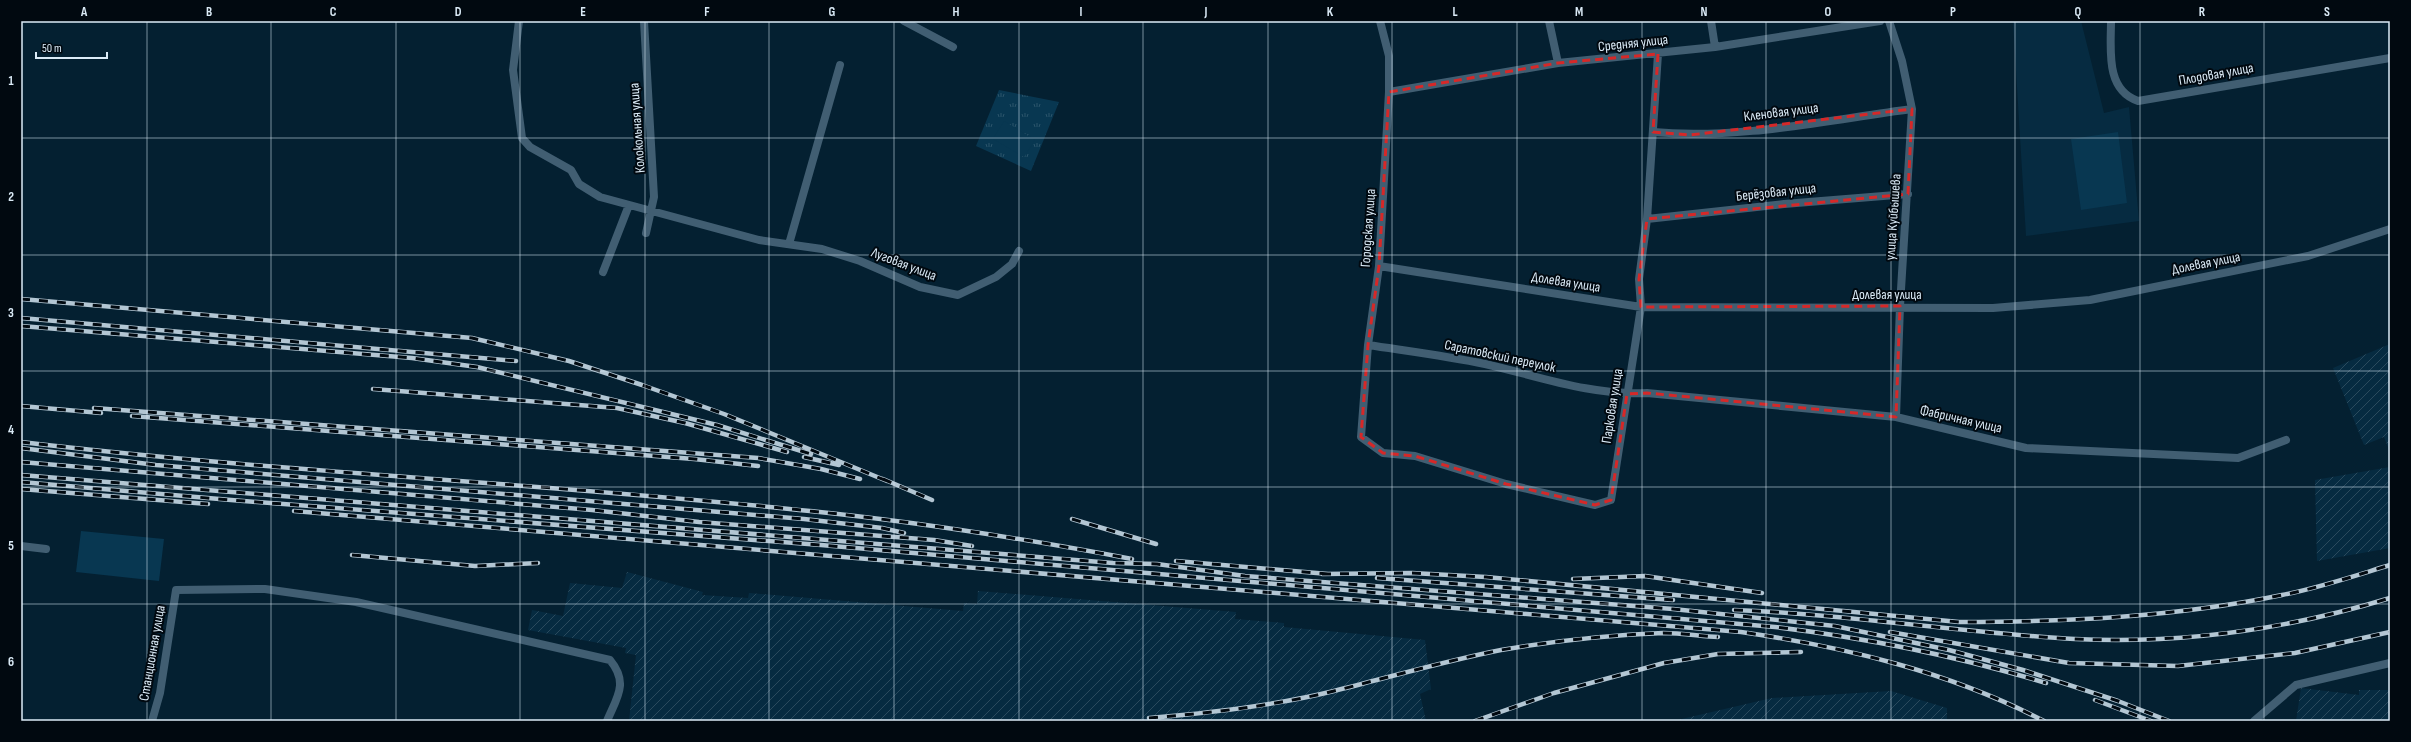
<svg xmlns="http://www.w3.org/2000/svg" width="2411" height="742" font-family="'Sofia Sans Condensed',sans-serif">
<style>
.built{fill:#062b41}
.industrial{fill:url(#industrial-furrows)}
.grass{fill:url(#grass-tufts)}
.park{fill:#083751}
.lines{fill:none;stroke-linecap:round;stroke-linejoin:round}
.minor{stroke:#415e72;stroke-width:8}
.rail-casing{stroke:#b3c6d3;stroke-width:4.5}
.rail{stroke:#010910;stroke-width:3;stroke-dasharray:9;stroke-linecap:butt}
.marked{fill:none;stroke:#d62828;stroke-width:3;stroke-dasharray:8 5;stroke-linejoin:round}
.grid{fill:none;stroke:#dbebf7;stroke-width:1;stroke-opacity:0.55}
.labels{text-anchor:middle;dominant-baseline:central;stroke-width:4;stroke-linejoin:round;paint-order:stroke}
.street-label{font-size:14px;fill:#dbebf7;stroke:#010910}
.neatline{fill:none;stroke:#dbebf7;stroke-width:1.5}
.grid-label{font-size:13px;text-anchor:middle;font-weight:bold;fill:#dbebf7}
</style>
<defs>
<pattern id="industrial-furrows" width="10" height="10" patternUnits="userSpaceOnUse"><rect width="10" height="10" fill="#062b41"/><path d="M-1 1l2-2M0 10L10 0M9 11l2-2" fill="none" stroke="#2a4a5d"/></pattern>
<pattern id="grass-tufts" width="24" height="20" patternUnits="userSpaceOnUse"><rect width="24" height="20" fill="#083751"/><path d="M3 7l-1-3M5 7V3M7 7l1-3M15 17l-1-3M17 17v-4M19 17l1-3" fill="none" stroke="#2b546b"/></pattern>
</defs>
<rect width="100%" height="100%" fill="#042031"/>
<path class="built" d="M 2013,21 L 2081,21 L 2104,113 L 2129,107 L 2139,221 L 2026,236 Z"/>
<path class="industrial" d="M 2390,344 L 2390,452 L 2384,437 L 2364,445 L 2333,368 Z
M 2390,467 L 2390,548 L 2317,561 L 2315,480 Z
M 627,572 L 703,592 L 702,595 L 748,598 L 749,593 L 963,611 L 964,603 L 977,604 L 978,591 L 1236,612 L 1235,619 L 1284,623 L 1284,627 L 1425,640 L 1431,689 L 1420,694 L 1426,721 L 629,721 L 636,655 L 625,653 L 626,648 L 528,630 L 532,610 L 563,616 L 570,583 L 622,588 Z
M 2301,688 L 2359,695 L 2359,690 L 2390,690 L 2390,721 L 2296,721 Z
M 1891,691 L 1947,708 L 1947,721 L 1673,721 L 1772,698 Z"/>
<path class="grass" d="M 999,90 L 1059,102 L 1031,171 L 976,146 Z"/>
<path class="park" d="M 1004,121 L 1035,140 L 1024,157 L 993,139 Z
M 2118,132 L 2127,203 L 2081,210 L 2071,139 Z
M 81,531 L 164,539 L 159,581 L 76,572 Z"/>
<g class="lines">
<path class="minor" d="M 519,21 L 513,70 L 522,138 L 530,147 L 571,170 L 579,184 L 600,197 L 759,240 L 822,249 L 860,261 L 920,287 L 958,295 L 996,277 L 1012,264 L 1019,251
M 644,21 L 654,197 L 646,233
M 904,21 L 953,47
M 1380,21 L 1389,56 L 1389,92 L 1379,266 L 1368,345 L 1361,437 L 1383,453 L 1415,456 L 1506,484 L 1595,505 L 1611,500 L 1641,307 L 1639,279 L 1647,219 L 1658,54
M 1549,21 L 1558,63
M 1711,21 L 1715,47
M 1889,21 L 1902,61 L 1912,109 L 1900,306 L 1896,417
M 2111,21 C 2111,49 2105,90 2138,101 L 2390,58
M 1389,92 L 1558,63 L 1715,47 L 1880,21
M 1653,132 C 1737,140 1828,120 1912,109
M 1647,219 L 1784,204 L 1908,194
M 789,244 L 840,65
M 1379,266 L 1641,307 L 1993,308 L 2090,300 L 2308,256 L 2390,229
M 603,272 L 629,205
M 1368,345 C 1407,351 1447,356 1485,364 C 1538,376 1592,396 1647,393 L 1896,417 L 2026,448 L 2238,458 L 2286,440
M 21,546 L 46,549
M 152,721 L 160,693 L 176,590 L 265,589 L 356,602 L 610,660 C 629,683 617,697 607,721
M 2254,721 L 2296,685 L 2390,663"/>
<g class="rail-casing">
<path id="rail" d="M 21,299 L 472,338 L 569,361 L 642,385 L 724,414 L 887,481
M 21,318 L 516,361
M 21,326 L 412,358 L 477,367 L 717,425 L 811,454
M 373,389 L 617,408 L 685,423 L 787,452
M 21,406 L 101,413
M 94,408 L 758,458 L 821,469 L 860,479
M 132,416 L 694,459 L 758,466
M 21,442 C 283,473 547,483 810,511 C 918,522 1026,539 1132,559
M 21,448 L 156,465 L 804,519 L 882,528 L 904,533
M 804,457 L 839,465
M 21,462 L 592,510 L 699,522 L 934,540 L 972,546
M 21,475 L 1113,563 L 1157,564 L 1245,576 L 1673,609 L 1835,626 L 1949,650 L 2023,670 L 2118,701 L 2169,721
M 883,479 L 932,500
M 21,482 L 231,500 L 821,545 L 1775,627 C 1867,638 1957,656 2046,683
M 21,489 L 208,504
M 294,511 L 1741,632 C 1845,647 1950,672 2044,721
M 1072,519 L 1156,544
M 352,555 L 475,566 L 538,563
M 1176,561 L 1328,574
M 1322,574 L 1412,573 L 1486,577 L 1959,622 C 2067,622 2176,617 2282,595 C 2319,588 2354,576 2390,565
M 1377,578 L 1673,600
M 1573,579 L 1645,576 L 1762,593
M 1734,610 C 1848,614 1961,633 2075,639 C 2181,644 2289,629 2390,598
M 1890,632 L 2069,663 L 2178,666 L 2295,653 L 2390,632
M 2095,700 L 2151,721
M 1149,718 C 1211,713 1273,706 1334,691 C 1390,677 1445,661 1501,650 C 1554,641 1609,635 1663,633 C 1681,633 1700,636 1718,637
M 1475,721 L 1554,693 L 1664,663 L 1718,654 L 1801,652"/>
</g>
<use href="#rail" class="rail"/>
</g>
<path class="marked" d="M 1658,54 L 1653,132 L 1690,135 L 1912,109 L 1908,194 L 1647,219 L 1639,279 L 1641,307 L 1900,306 L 1896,417 L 1647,393 L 1627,394 L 1611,500 L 1595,505 L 1506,484 L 1415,456 L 1383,453 L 1361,437 L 1368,345 L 1379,266 L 1389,92 L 1558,63 Z"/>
<path class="grid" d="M 147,21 L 147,721M 271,21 L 271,721M 396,21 L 396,721M 520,21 L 520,721M 645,21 L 645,721M 769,21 L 769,721M 894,21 L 894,721M 1019,21 L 1019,721M 1143,21 L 1143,721M 1268,21 L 1268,721M 1392,21 L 1392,721M 1517,21 L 1517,721M 1642,21 L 1642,721M 1766,21 L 1766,721M 1891,21 L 1891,721M 2015,21 L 2015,721M 2140,21 L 2140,721M 2264,21 L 2264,721M 21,138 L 2390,138M 21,255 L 2390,255M 21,371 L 2390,371M 21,487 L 2390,487M 21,604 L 2390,604"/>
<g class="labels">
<g class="street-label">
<text transform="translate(1633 43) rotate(-6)">Средняя улица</text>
<text transform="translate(2216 74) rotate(-10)">Плодовая улица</text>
<text transform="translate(1781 112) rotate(-7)">Кленовая улица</text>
<text transform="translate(637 128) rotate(-94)">Колокольная улица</text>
<text transform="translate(1776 192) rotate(-6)">Берёзовая улица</text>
<text transform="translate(1893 217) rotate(-86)">улица Куйбышева</text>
<text transform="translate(1368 228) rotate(-86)">Городская улица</text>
<text transform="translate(2206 263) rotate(-11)">Долевая улица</text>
<text transform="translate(904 264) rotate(21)">Луговая улица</text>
<text transform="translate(1566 282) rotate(9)">Долевая улица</text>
<text x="1887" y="294">Долевая улица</text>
<text transform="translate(1500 356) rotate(12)">Саратовский переулок</text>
<text transform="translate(1612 406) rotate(-81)">Парковая улица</text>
<text transform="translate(1961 419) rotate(13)">Фабричная улица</text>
<text transform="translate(152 653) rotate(-80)">Станционная улица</text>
</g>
</g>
<rect width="2411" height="742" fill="none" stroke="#010910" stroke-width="44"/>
<path d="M36 52v6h71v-6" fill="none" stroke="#dbebf7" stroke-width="2"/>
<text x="42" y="52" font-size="12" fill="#dbebf7" stroke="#010910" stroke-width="3" paint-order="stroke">50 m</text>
<rect x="22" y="22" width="2367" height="698" class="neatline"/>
<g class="grid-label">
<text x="84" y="16">A</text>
<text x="209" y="16">B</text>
<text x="333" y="16">C</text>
<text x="458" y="16">D</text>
<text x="583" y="16">E</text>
<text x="707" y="16">F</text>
<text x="832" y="16">G</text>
<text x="956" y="16">H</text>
<text x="1081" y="16">I</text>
<text x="1206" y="16">J</text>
<text x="1330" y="16">K</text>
<text x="1455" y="16">L</text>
<text x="1579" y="16">M</text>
<text x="1704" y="16">N</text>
<text x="1828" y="16">O</text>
<text x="1953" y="16">P</text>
<text x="2078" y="16">Q</text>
<text x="2202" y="16">R</text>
<text x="2327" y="16">S</text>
<text x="11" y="85">1</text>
<text x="11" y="201">2</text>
<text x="11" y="317">3</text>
<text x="11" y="434">4</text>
<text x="11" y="550">5</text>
<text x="11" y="666">6</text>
</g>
</svg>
